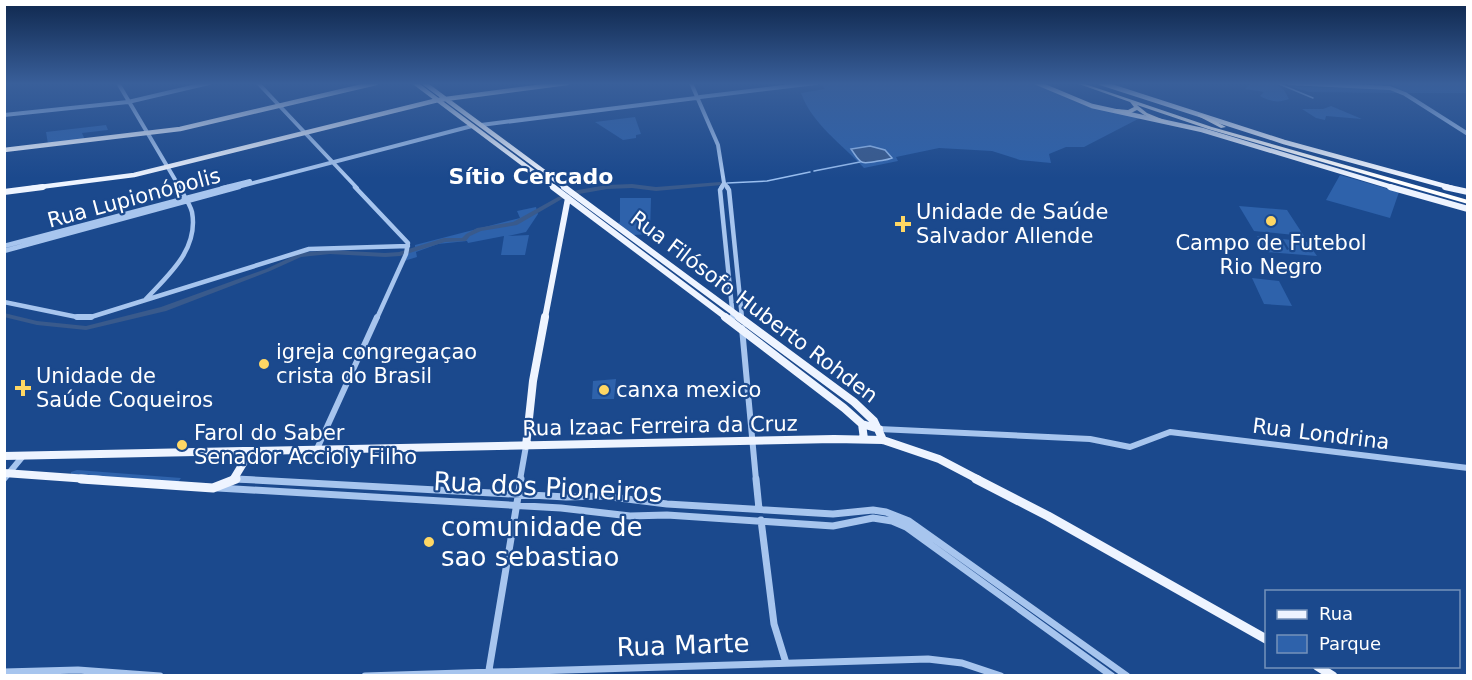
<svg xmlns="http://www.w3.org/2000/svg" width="1472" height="680" font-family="'DejaVu Sans',sans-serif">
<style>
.green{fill:#2e62ab}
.water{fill:#395a8c;stroke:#9abff0;stroke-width:1.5}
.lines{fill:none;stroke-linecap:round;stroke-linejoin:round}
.stream{stroke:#9abff0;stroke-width:1.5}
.river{fill:#395a8c;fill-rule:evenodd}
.minor-far3{stroke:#a7c5ee;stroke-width:4}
.minor-far2{stroke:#a7c5ee;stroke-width:4.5}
.minor-far1{stroke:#a7c5ee;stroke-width:6}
.minor{stroke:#a7c5ee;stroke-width:7}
.major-far3{stroke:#eef4ff;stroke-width:4.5}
.major-far2{stroke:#eef4ff;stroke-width:6}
.major-far1{stroke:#eef4ff;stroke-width:8}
.major{stroke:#eef4ff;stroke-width:9}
.highway{fill:#fff;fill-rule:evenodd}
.poi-dot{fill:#ffd764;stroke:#1b498d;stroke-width:2}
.labels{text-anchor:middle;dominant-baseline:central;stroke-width:4.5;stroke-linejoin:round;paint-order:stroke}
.street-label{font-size:21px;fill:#fff;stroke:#1b498d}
.poi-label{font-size:21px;fill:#fff;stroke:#1b498d;text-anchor:start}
.far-district-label{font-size:22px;font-weight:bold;fill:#fff;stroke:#1b498d}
.near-street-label{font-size:26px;fill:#fff;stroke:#1b498d}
.near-poi-label{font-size:26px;fill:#fff;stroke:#1b498d;text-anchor:start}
</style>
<rect width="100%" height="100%" fill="#1b498d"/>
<path class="green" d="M 829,83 L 1033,83 L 1084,105 L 1140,118 L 1084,147 L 1066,147 L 1049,154 L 1051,163 L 1020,160 L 992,151 L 939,148 L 896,157 L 898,161 L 864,168 C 842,144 812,124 801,93 L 825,89 L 821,84 Z
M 1251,83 L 1283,84 L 1286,87 L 1276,84 L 1284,90 L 1289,99 C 1278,103 1271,102 1260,96 L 1264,92 L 1245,89 Z
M 1298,83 L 1467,83 L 1467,93 L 1405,93 L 1392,85 Z
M 1292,87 L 1385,88 L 1398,93 L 1309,92 Z
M 1331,106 L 1362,119 L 1326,116 L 1325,120 L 1316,118 L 1302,109 L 1323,109 Z
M 635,117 L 641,134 L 636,135 L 636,138 L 623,140 L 595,122 Z
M 106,125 L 108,130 L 82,133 L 85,140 L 48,144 L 46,132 Z
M 1340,175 L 1399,192 L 1390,218 L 1326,200 Z
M 620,198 L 651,198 L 650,234 L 633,235 L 618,223 L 620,222 Z
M 1239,206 L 1287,210 L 1304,236 L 1254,231 Z
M 536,207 L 538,214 L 526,232 L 508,236 L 529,235 L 525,255 L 501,255 L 504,236 L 468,243 L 467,241 L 438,244 L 416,252 L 417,257 L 404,261 L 408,252 L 415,250 L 415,245 L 520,218 L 517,211 Z
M 1257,236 L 1282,241 L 1287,250 L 1289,249 L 1283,239 L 1307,242 L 1317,256 L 1266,252 Z
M 1252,278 L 1279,281 L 1292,306 L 1264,304 Z
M 616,379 L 614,399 L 592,399 L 593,381 Z
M 77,470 L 181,478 L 176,485 L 71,478 L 71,472 Z"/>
<path class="water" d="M 870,146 L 885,150 L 892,158 C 887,160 884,160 878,161 C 859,165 861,163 851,149 Z"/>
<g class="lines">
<path class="stream" d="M 1277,83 L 1313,98
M 814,171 L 860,162
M 727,183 L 767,181 L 810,172"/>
<path class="river" d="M 720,182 L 722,183 L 722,185 L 656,191 L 632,188 L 607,189 L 579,194 L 562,199 L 517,225 L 481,231 L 470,236 L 466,241 L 445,242 L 400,256 L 385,257 L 330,254 L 301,257 L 270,271 L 166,311 L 86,330 L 37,325 L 4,317 L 4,313 L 37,321 L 86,326 L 161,307 L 266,269 L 300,253 L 330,250 L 385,253 L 399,252 L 444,238 L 462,238 L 466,234 L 477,228 L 513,222 L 558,197 L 578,190 L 607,185 L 632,184 L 656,187 Z"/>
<path class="minor-far3" d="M 118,83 L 180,188
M 258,83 L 357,188
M 691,83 L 718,145 L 724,183 L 728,188
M 1289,83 L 1390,88 L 1405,94 L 1468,134
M 700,97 L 816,83
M 4,115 L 128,102 L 209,83
M 481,125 L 696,98
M 222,188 L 250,181
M 234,188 L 472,126
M 721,188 L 724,183"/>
<path class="minor-far2" d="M 355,187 L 408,243 L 406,254 L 377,318
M 722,187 L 720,190 L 733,318
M 727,187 L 729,190 L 742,318
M 4,246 L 228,187
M 4,251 L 239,187
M 145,300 C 168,275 199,250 192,212 C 190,204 183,194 179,187
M 4,302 L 77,317 L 91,317 L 309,249 L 408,246"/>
<path class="minor-far1" d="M 77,317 L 91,317
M 732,317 L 733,323
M 742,328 L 756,480
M 879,429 L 1090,439 L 1130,447 L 1170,432 L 1468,468
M 316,451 L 377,317
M 4,479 L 23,456
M 236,479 L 254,480
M 520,480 L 526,446"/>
<path class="minor" d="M 236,479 L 566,497 L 603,496 L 667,504 L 833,514 L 873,510 L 886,512 L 909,521 L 1127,676
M 756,479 L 759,509
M 218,488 L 561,508 L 630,516 L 667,515 L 833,526 L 873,518 L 892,521 L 906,527 L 1112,676
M 761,520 L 774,624 L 786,663
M 4,672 L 78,670 L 160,676
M 365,676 L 928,659 L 962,663 L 1001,676
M 488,676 L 521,479"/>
<path class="major-far3" d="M 415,83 L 555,188
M 424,83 L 566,188
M 1037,83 L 1092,106 L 1202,130 L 1395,188
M 1101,83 L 1284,142 L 1452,188
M 4,150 L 180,129 L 376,83
M 32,188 L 134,175 L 438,100 L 567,83"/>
<path class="major-far2" d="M 553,187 L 727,318
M 564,187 L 741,318
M 1390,187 L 1468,209
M 1445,187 L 1468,192
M 4,192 L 43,187
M 545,318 L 568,198"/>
<path class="major-far1" d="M 725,317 L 844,408 L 862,424 L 864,439
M 739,317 L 854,402 L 874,421 L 883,440
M 862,424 L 879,429
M 526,446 L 533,381 L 545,317
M 4,456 L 834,439 L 883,440 L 939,459 L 979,480
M 4,473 L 102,480
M 233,480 L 250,452"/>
<path class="major" d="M 81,479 L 213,488 L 236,479
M 976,479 L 1048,516 L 1266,639
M 1317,666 L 1333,676"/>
<path class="highway" d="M 1076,83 L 1082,83 L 1212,127 L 1468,200 L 1468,204 L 1208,129 L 1137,105 L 1147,113 L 1169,122 C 1159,124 1145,116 1137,110 L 1129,114 L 1114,112 L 1113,111 L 1116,109 L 1128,110 L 1134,107 L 1130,102 Z
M 1198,114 L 1202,114 L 1226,127 L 1221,128 L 1198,116 Z"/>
</g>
<linearGradient id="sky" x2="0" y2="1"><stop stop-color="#0f284e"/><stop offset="0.47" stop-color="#395f9a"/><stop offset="1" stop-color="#395f9a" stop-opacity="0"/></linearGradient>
<rect width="1472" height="178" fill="url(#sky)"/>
<g class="poi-dot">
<circle cx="1271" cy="221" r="6"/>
<path d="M900 215h6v6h6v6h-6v6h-6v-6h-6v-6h6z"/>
<circle cx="264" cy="364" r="6"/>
<path d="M20 379h6v6h6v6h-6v6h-6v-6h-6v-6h6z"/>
<circle cx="604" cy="390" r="6"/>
<circle cx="182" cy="445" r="6"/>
<circle cx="429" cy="542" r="6"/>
</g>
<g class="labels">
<g class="street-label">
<text transform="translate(134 198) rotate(-15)">Rua Lupionópolis</text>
<text transform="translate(754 307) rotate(37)">Rua Filósofo Huberto Rohden</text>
<text transform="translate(660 426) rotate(-1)">Rua Izaac Ferreira da Cruz</text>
<text transform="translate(1321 434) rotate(7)">Rua Londrina</text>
</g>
<g class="poi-label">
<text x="916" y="212">Unidade de Saúde<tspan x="916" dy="24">Salvador Allende</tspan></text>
<text x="1271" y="243" text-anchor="middle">Campo de Futebol<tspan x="1271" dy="24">Rio Negro</tspan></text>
<text x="276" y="352">igreja congregaçao<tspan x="276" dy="24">crista do Brasil</tspan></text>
<text x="36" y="376">Unidade de<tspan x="36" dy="24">Saúde Coqueiros</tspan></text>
<text x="616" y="390">canxa mexico</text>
<text x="194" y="433">Farol do Saber<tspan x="194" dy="24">Senador Accioly Filho</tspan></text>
</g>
<g class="far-district-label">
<text x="531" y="176">Sítio Cercado</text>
</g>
<g class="near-street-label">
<text transform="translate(548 487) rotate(3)">Rua dos Pioneiros</text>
<text transform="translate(683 645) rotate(-2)">Rua Marte</text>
</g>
<g class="near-poi-label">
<text x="441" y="527">comunidade de<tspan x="441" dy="30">sao sebastiao</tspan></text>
</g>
</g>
<rect width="1472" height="680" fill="none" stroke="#ffffff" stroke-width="12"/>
<rect x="1265" y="590" width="195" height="78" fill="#1b498d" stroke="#7692bb" stroke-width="1.5"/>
<rect x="1277" y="610" width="30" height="9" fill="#eef4ff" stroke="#7692bb" stroke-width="1.5"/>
<text x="1319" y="620" font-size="18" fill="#ffffff">Rua</text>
<rect x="1277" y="635" width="30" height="18" fill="#2e62ab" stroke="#7692bb" stroke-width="1.5"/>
<text x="1319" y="650" font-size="18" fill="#ffffff">Parque</text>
</svg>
